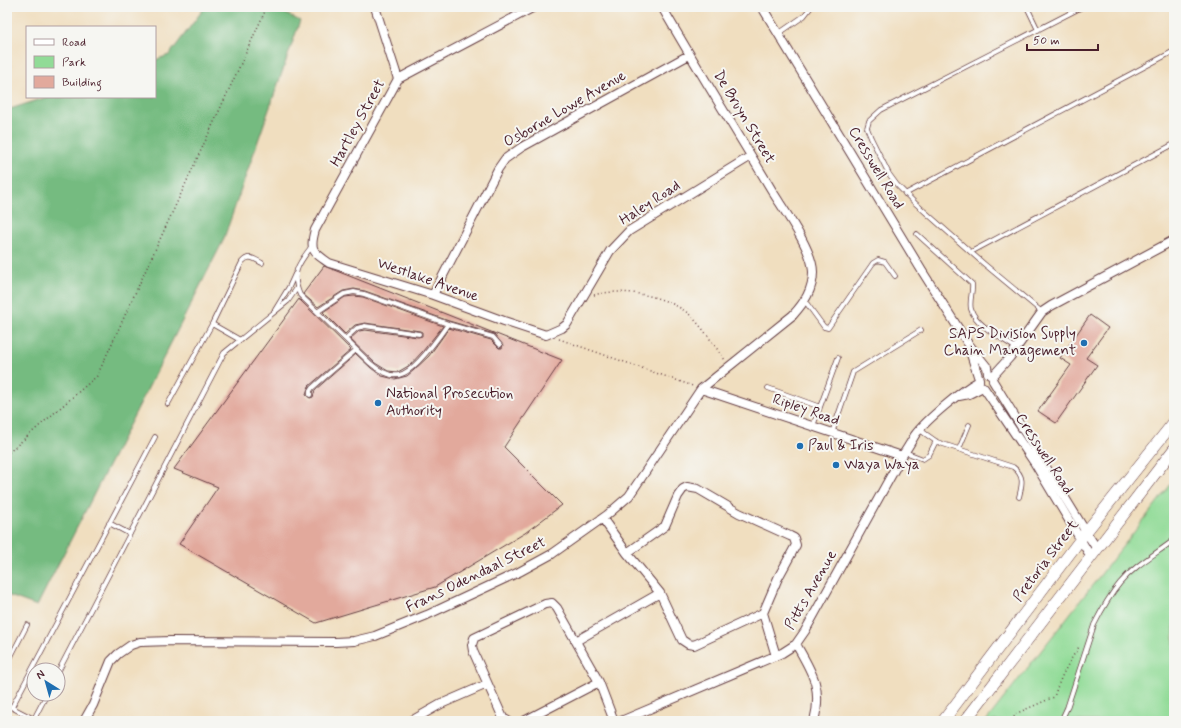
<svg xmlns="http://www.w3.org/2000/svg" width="1181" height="728" font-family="Mynerve,sans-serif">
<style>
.green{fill:#91db97;stroke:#6e7d61}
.forest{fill:#74bb80;stroke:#5f6d56}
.building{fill:#e2a99c}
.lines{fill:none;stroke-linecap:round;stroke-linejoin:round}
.lane-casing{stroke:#633c41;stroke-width:5.5}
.street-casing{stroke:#633c41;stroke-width:10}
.secondary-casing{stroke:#633c41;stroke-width:12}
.path{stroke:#633c41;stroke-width:1.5;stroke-dasharray:1 3;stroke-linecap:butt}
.lane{stroke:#fff;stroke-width:4}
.street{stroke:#fff;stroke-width:8}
.secondary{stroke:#fff;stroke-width:11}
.poi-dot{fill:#1f6fb2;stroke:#f6f6f2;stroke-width:1.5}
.labels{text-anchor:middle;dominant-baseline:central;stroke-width:4;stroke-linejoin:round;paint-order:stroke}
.street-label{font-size:15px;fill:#4a1f2b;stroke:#f6f6f2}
.poi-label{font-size:15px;fill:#4a1f2b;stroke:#f6f6f2;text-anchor:start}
</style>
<rect width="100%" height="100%" fill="#f6f6f2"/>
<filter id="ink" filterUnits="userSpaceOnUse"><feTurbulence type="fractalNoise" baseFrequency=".025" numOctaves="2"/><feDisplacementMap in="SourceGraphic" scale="8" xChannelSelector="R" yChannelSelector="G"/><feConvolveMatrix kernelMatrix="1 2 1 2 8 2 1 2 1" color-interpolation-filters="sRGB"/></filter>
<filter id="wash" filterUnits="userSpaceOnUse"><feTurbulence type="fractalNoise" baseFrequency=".012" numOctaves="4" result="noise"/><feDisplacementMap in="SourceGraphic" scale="16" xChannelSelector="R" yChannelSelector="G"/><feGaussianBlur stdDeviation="0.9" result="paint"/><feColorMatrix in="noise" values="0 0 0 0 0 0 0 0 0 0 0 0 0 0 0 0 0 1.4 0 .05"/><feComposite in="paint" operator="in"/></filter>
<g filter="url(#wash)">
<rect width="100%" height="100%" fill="#f0debf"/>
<path class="green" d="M 1174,480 L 1174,721 L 986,721 L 1156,504 Z"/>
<path class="forest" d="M 205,7 L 273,7 L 300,21 L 223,241 L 37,606 L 7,595 L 7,110 L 47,97 L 155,97 L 155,60 L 169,55 Z"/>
<g id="blocks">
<path class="building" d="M 324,266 L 562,360 L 504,447 L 562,505 L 525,533 L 435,587 L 316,623 L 179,544 L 218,487 L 174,469 L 299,299 L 351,350 L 309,386 L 307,391 L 306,395 L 310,398 L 313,397 L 315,390 L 356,354 L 371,368 L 382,376 L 395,379 L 407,376 L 414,370 L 429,356 L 449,328 L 491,340 L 499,348 L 502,348 L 503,345 L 494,334 L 449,321 L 365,291 L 354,289 L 343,291 L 318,307 L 303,294 Z
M 354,296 L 363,297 L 443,326 L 423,351 L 410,365 L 398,372 L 388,371 L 375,363 L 350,339 L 359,331 L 365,330 L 418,337 L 422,336 L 422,332 L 420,331 L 365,323 L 355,325 L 345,334 L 323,312 L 345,297 Z
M 1090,315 L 1108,328 L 1086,358 L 1097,365 L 1056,423 L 1038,411 L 1071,365 L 1060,358 Z"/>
</g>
</g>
<g filter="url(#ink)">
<use href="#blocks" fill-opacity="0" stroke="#633c41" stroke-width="1"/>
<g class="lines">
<g class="lane-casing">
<path id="lane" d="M 1027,7 L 1038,30
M 778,34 L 804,16 L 811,7
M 905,194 L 1174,51
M 917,234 L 972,284 C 973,292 969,301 971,309 C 975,325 1003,339 1016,348
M 312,246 C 299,263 290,273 300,295 L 370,363 C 378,370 388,377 399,375 C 415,372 439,337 448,324 L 493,337 L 500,345
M 971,252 L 1174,144
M 805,301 L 824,327 L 828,328 L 873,263 L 878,260 L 885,262 L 895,276
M 275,310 L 289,287 L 295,274
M 317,312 L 344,294 L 354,292 L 364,294 L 448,324
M 1042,312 L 983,263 L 915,203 L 897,185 L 889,174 L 871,138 L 867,128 L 869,121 L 881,110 L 1082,7
M 212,324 L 240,340
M 345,339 L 357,328 L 365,326 L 419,334
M 768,388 L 820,407
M 310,395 L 310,391 L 312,388 L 356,350
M 168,404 L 212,324 L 242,262 C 249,254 254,259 262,263
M 813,426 L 838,358
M 920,430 L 937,442 L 1013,467 C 1025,476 1022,485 1019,497
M 832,433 L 853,372 L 921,330
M 959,449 L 969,425
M 905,452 L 923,459 L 929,455 L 936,441
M 109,523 L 130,534
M 7,664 L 27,625
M 58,672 L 224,353 L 288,301 L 297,288
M 7,705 L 34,719 L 47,694
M 12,707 L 155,437
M 1061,721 L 1067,708 L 1094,625 C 1101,611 1110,595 1120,583 C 1135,565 1156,554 1174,540"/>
</g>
<g class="street-casing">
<path id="street" d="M 375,7 L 398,79
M 534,7 L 398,79 L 315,230 C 309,250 313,252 329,263 L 433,295 L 504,321 L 546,335 L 562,328 L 567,324 L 610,251 L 629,231 L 751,156
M 762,7 L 922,271 L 967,342 L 987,367 L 988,373
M 433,295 L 498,169 L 505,159 L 522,147 L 689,55
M 969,348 L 979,379
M 992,377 L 1010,357 L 1042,312 L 1051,306 L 1174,240
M 993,381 L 1086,532 L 1097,549
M 984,388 L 1034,462 L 1091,557
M 701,389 L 902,456
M 959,396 L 969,394 L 983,387
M 603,519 L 627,553 L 660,593 L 682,640 L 688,644 L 694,645 L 763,613 L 778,578 L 796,545 L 794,538 L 790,536 L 739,513 L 698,489 L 687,487 L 683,489 L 678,496 L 665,526 L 627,553
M 763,613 L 776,656
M 576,641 L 660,593
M 796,644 C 812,672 823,688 814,721
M 84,721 L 93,705 L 111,661 L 118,654 L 131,645 L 140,642 L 171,641 L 335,642 L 354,641 L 375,636 L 427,615 L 519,572 L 552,554 L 607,515 L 629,496 L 701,389 L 793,315 C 804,303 813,290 813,272 C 813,251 786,213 774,194 C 737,132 698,70 662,7
M 411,721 L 441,704 L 487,684
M 508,721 L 503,718 L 473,651 L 472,645 L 474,638 L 545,604 L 552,603 L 557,608 L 599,682 L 614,721
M 524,721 L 599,682
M 621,721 L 782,653 L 796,644 L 805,631 L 902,456 C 907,449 911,442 915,435 C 926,420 962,390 979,381"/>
</g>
<g class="secondary-casing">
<path id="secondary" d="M 943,721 L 1086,532 L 1174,422
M 965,721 L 1174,449"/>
</g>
<path class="path" d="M 594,295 C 621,287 670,296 691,316 C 704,329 714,345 725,360
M 559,339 L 693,386
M 7,456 L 8,453 L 97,376 L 267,7
M 1013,721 L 1015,714 L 1054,697 C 1060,678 1068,663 1079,647"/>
<use href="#lane" class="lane"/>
<use href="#street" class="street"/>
<use href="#secondary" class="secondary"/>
</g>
</g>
<g class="poi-dot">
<circle cx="1084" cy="343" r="4"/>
<circle cx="378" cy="403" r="4"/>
<circle cx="800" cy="446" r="4"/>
<circle cx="836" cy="465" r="4"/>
</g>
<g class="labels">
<g class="street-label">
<text transform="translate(565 109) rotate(-30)">Osborne Lowe Avenue</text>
<text transform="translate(744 117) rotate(59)">De Bruyn Street</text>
<text transform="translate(358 123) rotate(-61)">Hartley Street</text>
<text transform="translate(876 168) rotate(59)">Cresswell Road</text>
<text transform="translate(650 203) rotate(-33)">Haley Road</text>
<text transform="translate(428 280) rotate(19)">Westlake Avenue</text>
<text transform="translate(806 410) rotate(19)">Ripley Road</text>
<text transform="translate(1044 454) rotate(57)">Cresswell Road</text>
<text transform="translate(1046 561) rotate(-53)">Pretoria Street</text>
<text transform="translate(476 575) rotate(-26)">Frans Odendaal Street</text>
<text transform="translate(811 590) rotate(-60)">Pitts Avenue</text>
</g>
<g class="poi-label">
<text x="1076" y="334" text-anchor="end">SAPS Division Supply<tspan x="1076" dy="17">Chain Management</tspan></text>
<text x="386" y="394">National Prosecution<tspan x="386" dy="17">Authority</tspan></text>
<text x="808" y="446">Paul &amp; Iris</text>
<text x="844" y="465">Waya Waya</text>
</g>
</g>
<rect width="1181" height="728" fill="none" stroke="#f6f6f2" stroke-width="24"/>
<rect x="26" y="26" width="130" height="72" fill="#f6f6f2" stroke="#b1a0a2"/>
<rect x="34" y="39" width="20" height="6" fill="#ffffff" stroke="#b1a0a2"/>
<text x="62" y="46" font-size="12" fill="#4a1f2b">Road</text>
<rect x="34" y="56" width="20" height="12" fill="#91db97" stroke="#b1a0a2"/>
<text x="62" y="66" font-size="12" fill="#4a1f2b">Park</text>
<rect x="34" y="76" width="20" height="12" fill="#e2a99c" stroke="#b1a0a2"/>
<text x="62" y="86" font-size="12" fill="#4a1f2b">Building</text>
<g transform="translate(46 682) rotate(323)"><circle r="19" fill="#f6f6f2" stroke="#b1a0a2"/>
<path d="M0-3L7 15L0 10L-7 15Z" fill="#1f6fb2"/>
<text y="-6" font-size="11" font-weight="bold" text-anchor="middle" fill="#4a1f2b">N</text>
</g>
<path d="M1027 44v6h71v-6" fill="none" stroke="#4a1f2b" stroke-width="2"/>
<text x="1033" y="44" font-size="12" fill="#4a1f2b" stroke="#f6f6f2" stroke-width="3" paint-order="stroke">50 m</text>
</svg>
